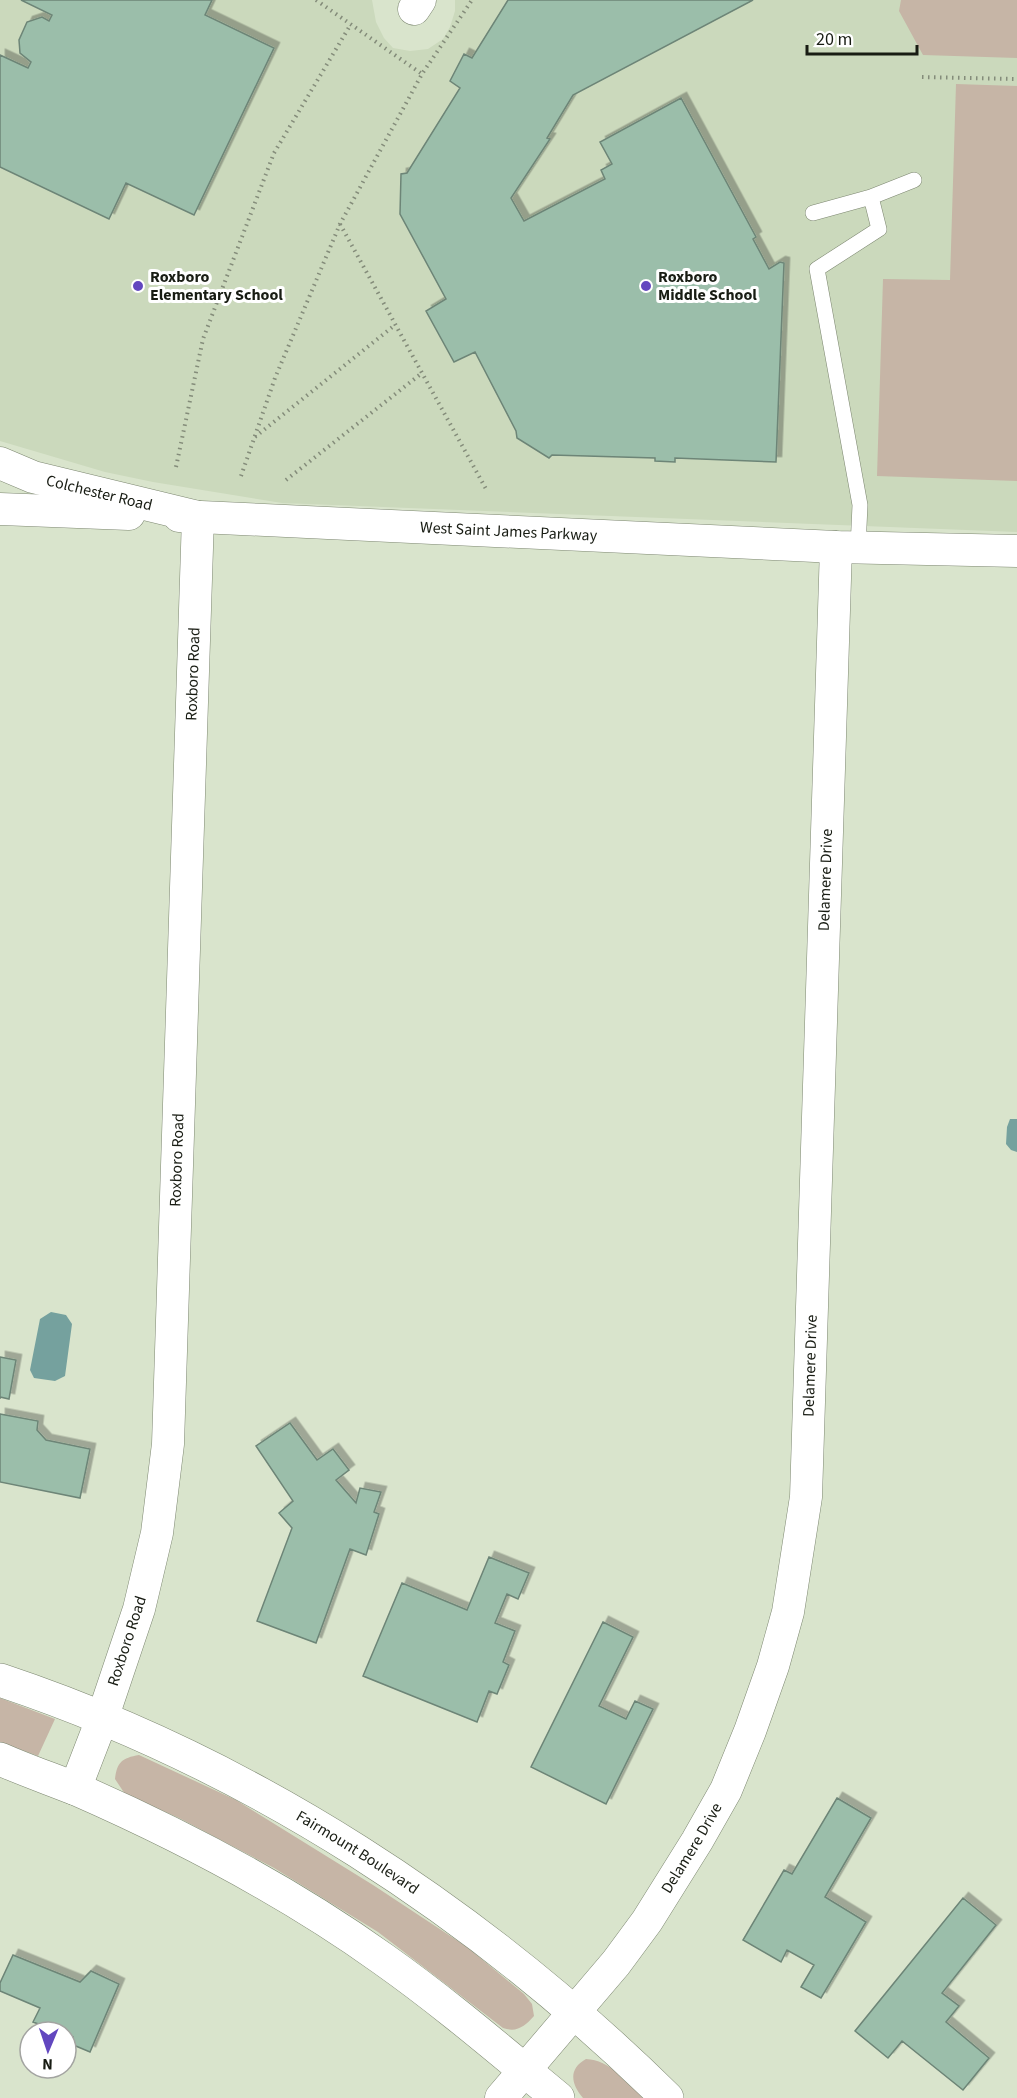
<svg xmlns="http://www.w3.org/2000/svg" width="1017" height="2098" font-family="'Source Sans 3',sans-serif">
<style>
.built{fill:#cbd9bc}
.green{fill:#c6b5a6}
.water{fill:#75a19e}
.building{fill:#9bbeaa;stroke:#6d8577;stroke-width:1.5;filter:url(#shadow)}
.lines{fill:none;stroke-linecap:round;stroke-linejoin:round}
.service-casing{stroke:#7d8771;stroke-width:16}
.minor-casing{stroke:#7d8771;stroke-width:33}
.secondary-casing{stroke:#7d8771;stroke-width:34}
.path{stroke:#848c7a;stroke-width:4;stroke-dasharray:1.5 4.5;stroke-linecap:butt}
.service{stroke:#fff;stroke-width:15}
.minor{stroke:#fff;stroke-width:32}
.secondary{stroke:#fff;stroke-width:33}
.poi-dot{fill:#6247bf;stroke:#fff;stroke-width:2}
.labels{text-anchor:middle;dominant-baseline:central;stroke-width:6;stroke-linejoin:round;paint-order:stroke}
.poi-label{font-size:16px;font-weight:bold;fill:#181c13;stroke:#fff;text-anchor:start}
.street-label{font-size:16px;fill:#181c13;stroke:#fff}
</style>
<defs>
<filter id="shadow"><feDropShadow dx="5.5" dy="-5.5" stdDeviation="0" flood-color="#0004"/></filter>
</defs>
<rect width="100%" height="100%" fill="#d9e4cc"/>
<path class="built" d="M 0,0 L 372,0 L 376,22 L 384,38 L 393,48 L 410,51 L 428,49 L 443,39 L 450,27 L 455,11 L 455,0 L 1017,0 L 1017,532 L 282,503 L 153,482 L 105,472 L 0,441 Z"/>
<path class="green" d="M 901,0 L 1017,0 L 1017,58 L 923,55 L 899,11 Z
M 956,84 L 1017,86 L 1017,481 L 877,476 L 883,279 L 950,280 Z
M 0,1698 L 55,1719 L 38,1756 L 0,1742 Z
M 139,1755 L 236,1800 L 373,1885 L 467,1947 L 524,1994 L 532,2004 L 534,2016 C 525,2026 517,2033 503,2028 L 378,1932 L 274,1868 L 179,1818 L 125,1794 L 115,1779 C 117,1762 122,1758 139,1755 Z
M 586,2059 C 610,2060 627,2082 643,2098 L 583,2098 C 571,2084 568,2069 586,2059 Z"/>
<path class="water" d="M 1010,1119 L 1017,1119 L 1017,1152 L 1011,1150 L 1006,1144 L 1007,1127 Z
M 51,1312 L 66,1315 L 72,1324 L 65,1376 L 55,1381 L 34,1378 L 30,1370 L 40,1319 Z"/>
<path class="building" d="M 21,0 L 212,0 L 205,15 L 274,48 L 194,215 L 126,183 L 109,219 L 0,167 L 0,55 L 28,68 L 31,62 L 20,53 L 19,40 L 27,22 L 42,17 L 49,21 L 52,15 Z
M 508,0 L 753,0 L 573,95 L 547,138 L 550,139 L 511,198 L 524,221 L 605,179 L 601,170 L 612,164 L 600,142 L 681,98 L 756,237 L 753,239 L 769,269 L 780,262 L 784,263 L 776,462 L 675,458 L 675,462 L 655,461 L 655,458 L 552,455 L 549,458 L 517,438 L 516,431 L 475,352 L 454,362 L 426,311 L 446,299 L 400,214 L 401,174 L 407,173 L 460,88 L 450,81 L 464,54 L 472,58 Z
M 0,1357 L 16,1360 L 9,1399 L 0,1397 L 0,1399 Z
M 0,1414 L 38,1421 L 37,1430 L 46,1440 L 90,1449 L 80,1498 L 0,1482 Z
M 290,1423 L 317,1460 L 333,1449 L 349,1470 L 336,1480 L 356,1503 L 360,1488 L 381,1492 L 374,1512 L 379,1514 L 366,1555 L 350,1549 L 316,1643 L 257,1621 L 292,1528 L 279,1513 L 293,1501 L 256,1446 Z
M 489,1557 L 529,1573 L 518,1599 L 507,1594 L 495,1623 L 515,1631 L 503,1662 L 509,1665 L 497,1694 L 489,1691 L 477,1722 L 363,1676 L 402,1583 L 467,1610 Z
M 603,1622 L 633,1637 L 599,1706 L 626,1719 L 635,1701 L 653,1709 L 606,1804 L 531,1767 Z
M 837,1798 L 871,1818 L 825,1897 L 866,1922 L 821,1998 L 801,1987 L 814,1965 L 787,1950 L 781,1962 L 743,1940 L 784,1870 L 792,1874 Z
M 963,1898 L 996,1925 L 942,1993 L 959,2006 L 946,2022 L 989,2058 L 963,2090 L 902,2041 L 888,2058 L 855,2031 Z
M 13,1955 L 80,1982 L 91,1971 L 119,1984 L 90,2052 L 71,2044 L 73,2037 L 66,2034 L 66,2032 L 60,2032 L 33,2022 L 40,2008 L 0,1991 L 0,1983 Z"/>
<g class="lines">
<g class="service-casing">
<path id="service" d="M 813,213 L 871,197
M 858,548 L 860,505 L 817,269 L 879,229 L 871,197 L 914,180"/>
</g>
<g class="minor-casing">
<g id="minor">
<path d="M 414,9 L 420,0"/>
<path id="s1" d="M 0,463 L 33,477 L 198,517 L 168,1444 L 157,1533 L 139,1609 L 102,1719 L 75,1789"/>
<path d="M 0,509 L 129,514"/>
<path id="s2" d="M 179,516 L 836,547 L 1017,551"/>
<path id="s3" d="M 501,2098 L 616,1963 L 647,1921 L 697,1841 L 726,1790 L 750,1731 L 773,1666 L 788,1612 L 806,1497 L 836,547"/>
</g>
</g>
<g class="secondary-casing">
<g id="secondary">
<path id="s4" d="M 0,1680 C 252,1764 479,1913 667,2098"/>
<path d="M 0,1759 C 25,1770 51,1779 76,1789 C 183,1836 288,1891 383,1959 C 444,2002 501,2051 558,2098"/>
</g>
</g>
<path class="path" d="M 316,0 L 422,74
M 922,77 L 1017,79
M 340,224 L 486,489
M 255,437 L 395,325
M 176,467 L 203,339 L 274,153 L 351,24
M 241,476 L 275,378 L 340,224 L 422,74 L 472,0
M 286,480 L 422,373"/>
<use href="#service" class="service"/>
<use href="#minor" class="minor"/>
<use href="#secondary" class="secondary"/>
</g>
<g class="poi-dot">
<circle cx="138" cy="286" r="6"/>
<circle cx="646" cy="286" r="6"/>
</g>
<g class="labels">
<g class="poi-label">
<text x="150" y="277">Roxboro<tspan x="150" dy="18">Elementary School</tspan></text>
<text x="658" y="277">Roxboro<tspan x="658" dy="18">Middle School</tspan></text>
</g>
<g class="street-label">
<text stroke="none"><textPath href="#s1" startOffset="104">Colchester Road</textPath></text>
<text stroke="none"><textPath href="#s2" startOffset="330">West Saint James Parkway</textPath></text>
<text transform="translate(193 674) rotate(-88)">Roxboro Road</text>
<text stroke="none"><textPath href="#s3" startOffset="1305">Delamere Drive</textPath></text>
<text transform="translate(177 1160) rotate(-88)">Roxboro Road</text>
<text stroke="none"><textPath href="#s3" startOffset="819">Delamere Drive</textPath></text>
<text transform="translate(127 1641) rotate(-72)">Roxboro Road</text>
<text stroke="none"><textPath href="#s3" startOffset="315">Delamere Drive</textPath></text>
<text stroke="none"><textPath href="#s4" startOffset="398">Fairmount Boulevard</textPath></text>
</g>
</g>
<g transform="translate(48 2050) rotate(182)"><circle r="28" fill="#ffffff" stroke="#a3a4a1" stroke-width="1.5"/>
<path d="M0-4.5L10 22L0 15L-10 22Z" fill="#6247bf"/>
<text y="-9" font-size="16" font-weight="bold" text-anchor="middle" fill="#181c13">N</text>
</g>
<path d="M807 45v9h110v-9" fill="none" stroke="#181c13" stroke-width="3"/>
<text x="816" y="45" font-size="18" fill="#181c13" stroke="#ffffff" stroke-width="4.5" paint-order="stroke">20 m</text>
</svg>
